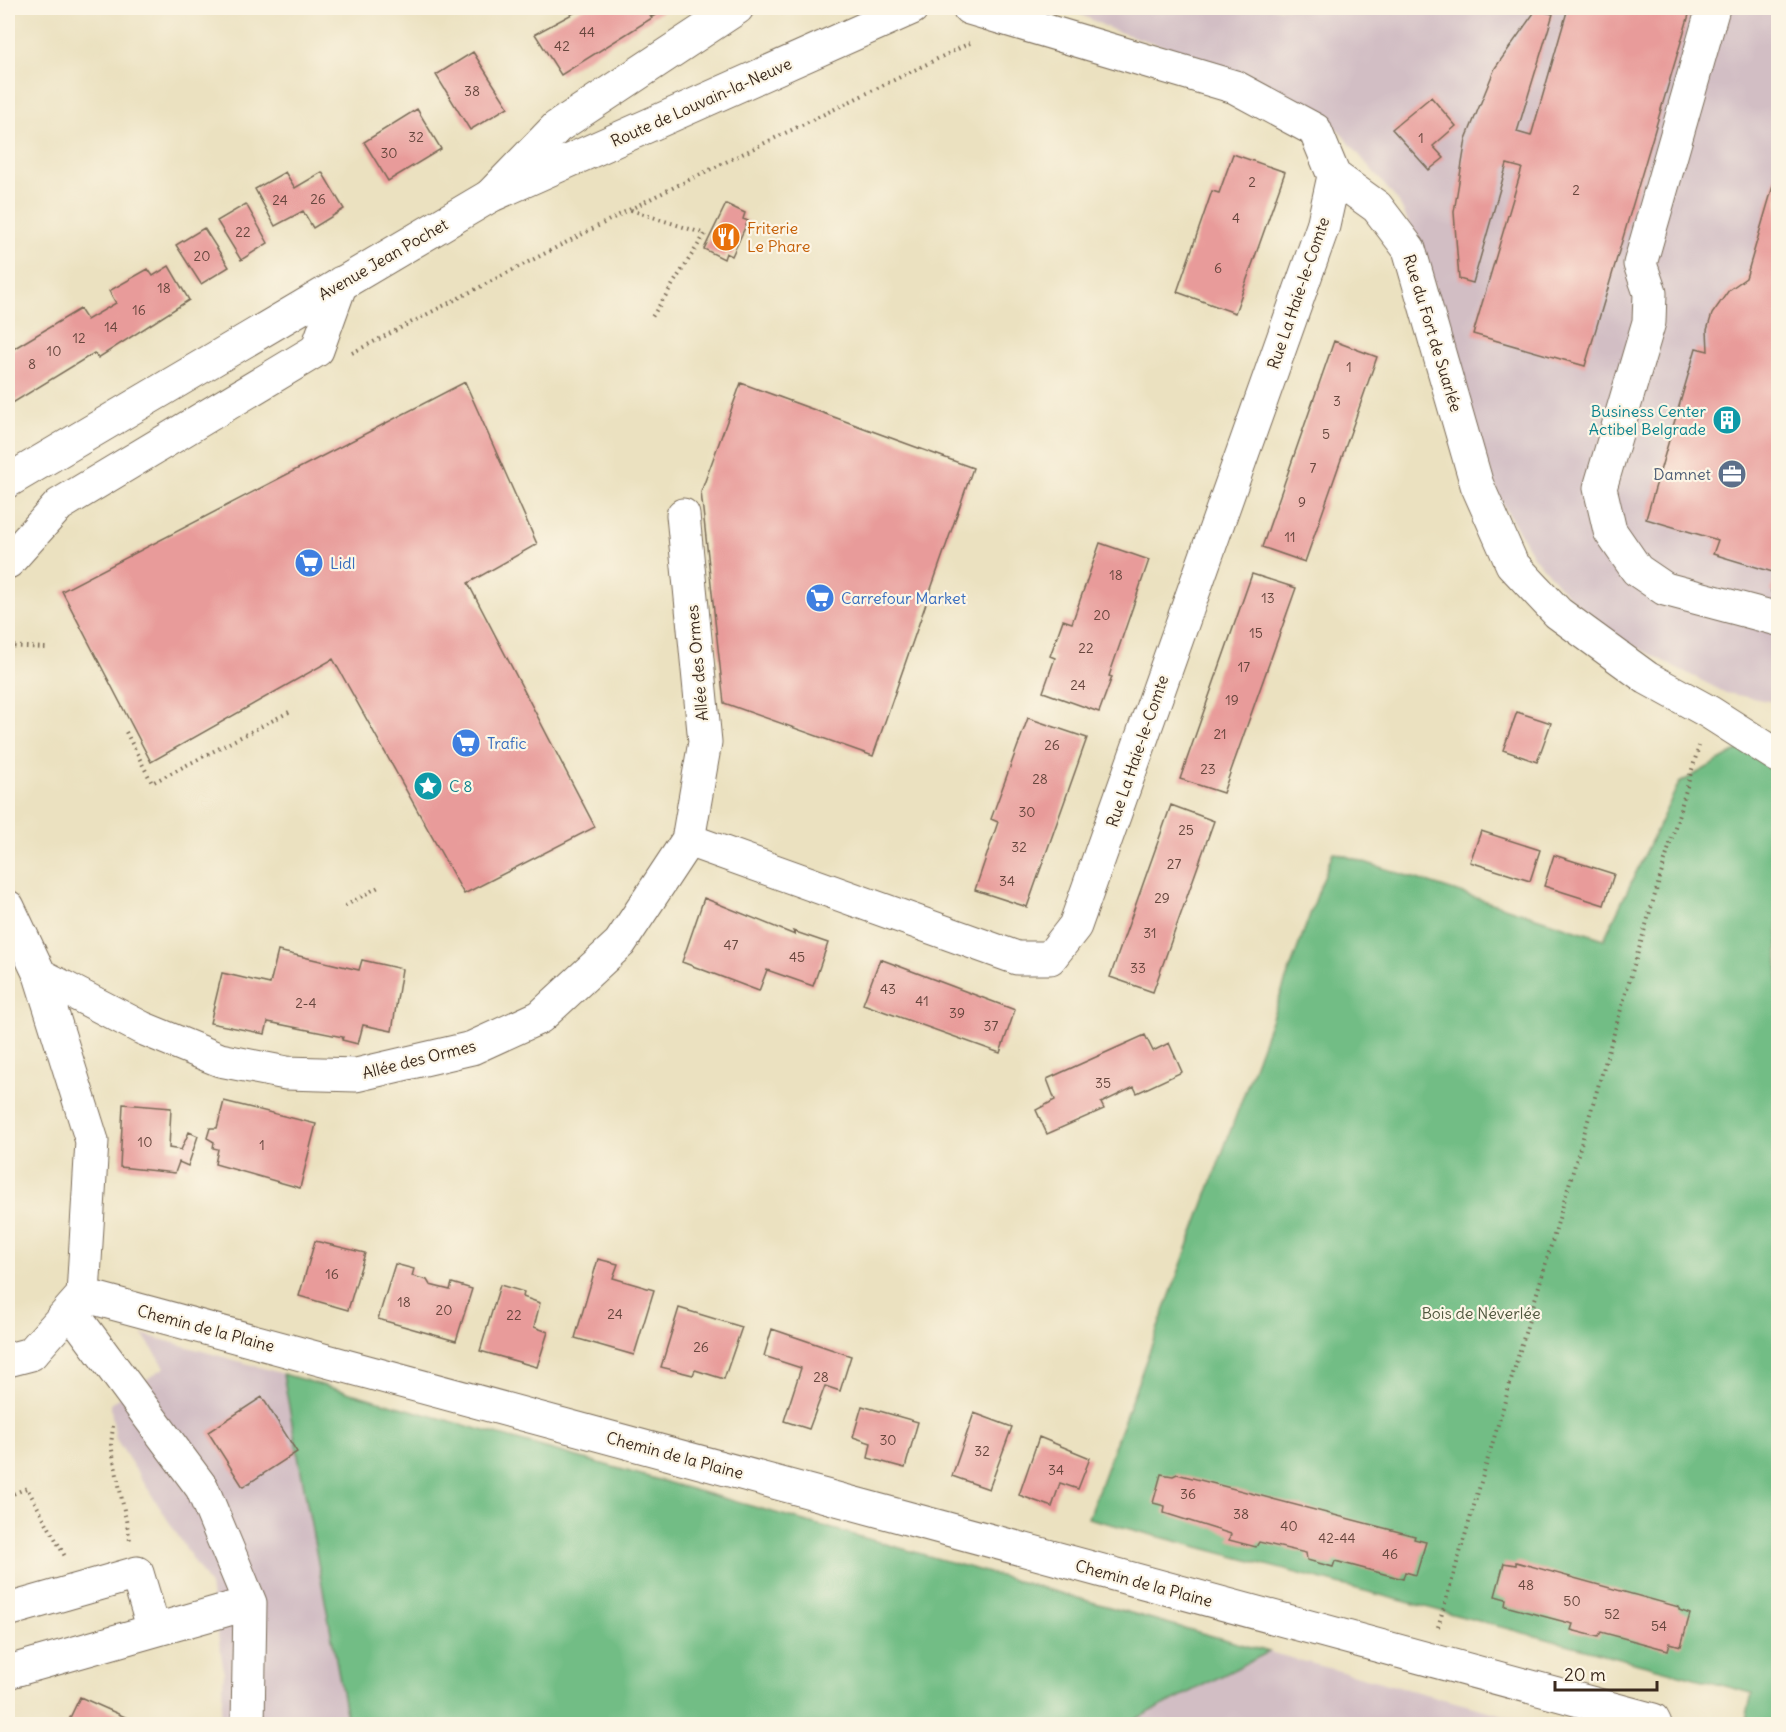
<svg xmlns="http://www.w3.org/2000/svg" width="1786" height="1732" font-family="Delius,sans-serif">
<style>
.industrial{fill:#d2bec4}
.forest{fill:#72bd85;stroke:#567452;stroke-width:1.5}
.building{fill:#e89b9a}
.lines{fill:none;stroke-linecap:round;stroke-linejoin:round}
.minor-casing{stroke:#796a57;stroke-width:35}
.major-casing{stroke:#796a57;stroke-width:35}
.path{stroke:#796a57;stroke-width:4;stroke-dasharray:1.5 4.5;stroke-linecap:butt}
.minor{stroke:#fff;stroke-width:33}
.major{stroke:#fff;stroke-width:33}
.labels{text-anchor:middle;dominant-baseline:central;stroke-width:4.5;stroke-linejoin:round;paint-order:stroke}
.number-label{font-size:14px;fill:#66463d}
.street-label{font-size:16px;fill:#3b2a1e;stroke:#fcf5e5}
.food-label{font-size:16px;fill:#c56008;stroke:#fcf5e5;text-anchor:start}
.culture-label{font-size:16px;fill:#0d838f;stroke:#fcf5e5;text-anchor:end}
.service-label{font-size:16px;fill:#4e5e75;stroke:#fcf5e5;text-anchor:end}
.shop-label{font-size:16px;fill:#366cbe;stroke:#fcf5e5;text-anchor:start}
.park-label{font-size:16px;fill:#50573e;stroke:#fcf5e5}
</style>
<rect width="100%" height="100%" fill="#fcf5e5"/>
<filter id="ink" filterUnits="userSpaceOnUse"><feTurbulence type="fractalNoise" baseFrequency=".0167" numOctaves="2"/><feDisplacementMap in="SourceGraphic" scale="12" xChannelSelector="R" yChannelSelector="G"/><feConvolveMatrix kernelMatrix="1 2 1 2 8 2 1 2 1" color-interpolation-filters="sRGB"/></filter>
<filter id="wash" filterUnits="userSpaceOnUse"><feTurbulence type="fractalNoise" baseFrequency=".008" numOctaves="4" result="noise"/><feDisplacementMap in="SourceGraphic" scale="24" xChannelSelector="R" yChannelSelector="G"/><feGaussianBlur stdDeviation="1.35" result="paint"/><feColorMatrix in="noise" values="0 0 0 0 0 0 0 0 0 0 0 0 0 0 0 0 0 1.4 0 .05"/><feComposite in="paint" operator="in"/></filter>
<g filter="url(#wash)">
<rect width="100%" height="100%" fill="#ebe1c0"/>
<path class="industrial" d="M 1073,8 L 1778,8 L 1778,703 L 1726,693 L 1624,641 L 1571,599 L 1533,556 L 1499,497 L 1454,369 L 1428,262 L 1398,201 L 1338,130 L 1309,106 L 1203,59 L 1113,30 L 1077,13 Z
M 142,1334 L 1269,1652 L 1537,1724 L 220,1724 L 224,1672 L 210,1586 L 116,1439 L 110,1404 L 165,1367 Z"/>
<path class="forest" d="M 1778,728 L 1778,1724 L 1745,1724 L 1752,1693 L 1088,1518 L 1333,852 L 1604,939 L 1679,783 Z
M 283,1374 L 1269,1652 L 1126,1724 L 348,1724 Z"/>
<g id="blocks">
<path class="building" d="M 583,8 L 646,8 L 652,18 L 561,75 L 535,34 Z
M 647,8 L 668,8 L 652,17 Z
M 1568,8 L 1691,8 L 1585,366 L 1473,334 L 1522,168 L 1507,164 L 1473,283 L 1459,279 L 1454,212 L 1466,139 L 1495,68 L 1536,10 L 1553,14 L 1517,132 L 1531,136 Z
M 473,52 L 508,107 L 470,130 L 436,75 Z
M 1431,97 L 1456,126 L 1433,146 L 1444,158 L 1429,170 L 1392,129 Z
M 417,109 L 441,149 L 388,181 L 364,142 Z
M 1233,154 L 1285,172 L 1235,313 L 1177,292 L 1212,191 L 1219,193 Z
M 1778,169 L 1778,594 L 1771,592 L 1776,573 L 1713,554 L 1718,540 L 1646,519 L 1696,348 L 1708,351 L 1707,330 L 1712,314 L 1729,290 L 1746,278 Z
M 285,172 L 295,188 L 322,172 L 344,209 L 313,228 L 303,211 L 275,226 L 255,189 Z
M 246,204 L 268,243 L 241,260 L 217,221 Z
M 726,204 L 745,213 L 743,219 L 748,221 L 732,256 L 726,253 L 724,259 L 704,249 Z
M 204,228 L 229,267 L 201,284 L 176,245 Z
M 169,266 L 189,300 L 98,358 L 94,353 L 11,404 L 8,398 L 8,352 L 80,309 L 87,320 L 116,303 L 109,291 L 148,269 L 153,276 Z
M 1334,341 L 1377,357 L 1305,562 L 1262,547 Z
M 465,382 L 537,544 L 468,583 L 595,827 L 464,894 L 333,659 L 151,762 L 62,591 Z
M 741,383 L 973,468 L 873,756 L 724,703 L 701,492 Z
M 1100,543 L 1149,560 L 1109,676 L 1112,677 L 1099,712 L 1043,692 L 1055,658 L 1050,656 L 1063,620 L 1072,623 Z
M 1252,574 L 1296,588 L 1223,793 L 1180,779 Z
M 1517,712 L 1551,723 L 1537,762 L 1503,750 Z
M 1028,718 L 1087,738 L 1027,907 L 975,890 L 998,822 L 991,819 Z
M 1171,805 L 1214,821 L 1153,992 L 1110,977 Z
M 1481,831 L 1540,850 L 1530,881 L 1470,862 Z
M 1554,855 L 1614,874 L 1604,905 L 1544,886 Z
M 704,898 L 795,935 L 793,931 L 828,943 L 813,986 L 767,970 L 759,991 L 682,962 Z
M 278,951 L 359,970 L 362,960 L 402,969 L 392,1031 L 363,1025 L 358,1044 L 342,1040 L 343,1037 L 268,1022 L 265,1034 L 210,1023 L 222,973 L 270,984 Z
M 880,959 L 1015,1010 L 1000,1053 L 863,1004 Z
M 1145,1035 L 1153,1051 L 1169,1043 L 1182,1072 L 1137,1093 L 1134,1087 L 1101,1103 L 1104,1109 L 1047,1134 L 1036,1110 L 1055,1100 L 1047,1079 Z
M 224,1101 L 316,1124 L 300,1188 L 215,1164 L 218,1149 L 213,1148 L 214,1142 L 207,1138 L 210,1128 L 217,1128 Z
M 123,1104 L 171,1108 L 169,1148 L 181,1150 L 189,1132 L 198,1136 L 188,1166 L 179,1162 L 175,1173 L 120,1167 Z
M 315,1241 L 365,1253 L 348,1310 L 299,1296 Z
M 598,1259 L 618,1264 L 613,1278 L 654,1290 L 634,1355 L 575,1338 Z
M 395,1264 L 414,1269 L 412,1276 L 427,1280 L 430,1285 L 450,1290 L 452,1283 L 472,1289 L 456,1341 L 378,1319 Z
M 500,1285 L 524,1292 L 523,1297 L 540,1303 L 534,1327 L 548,1332 L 537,1367 L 480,1351 Z
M 679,1308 L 742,1327 L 724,1379 L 695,1370 L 693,1375 L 661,1367 Z
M 772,1329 L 851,1356 L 840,1391 L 825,1386 L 809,1429 L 784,1421 L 801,1368 L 764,1356 Z
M 262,1397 L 297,1452 L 243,1487 L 208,1432 Z
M 862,1406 L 918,1422 L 905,1468 L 868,1458 L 871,1443 L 853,1437 Z
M 974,1413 L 1012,1427 L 989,1489 L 952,1476 Z
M 1039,1437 L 1090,1458 L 1078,1489 L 1060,1483 L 1052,1507 L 1019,1495 Z
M 1161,1474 L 1173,1476 L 1177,1474 L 1415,1536 L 1414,1539 L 1426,1542 L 1416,1575 L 1405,1572 L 1403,1579 L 1335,1561 L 1333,1567 L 1307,1560 L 1306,1553 L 1259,1542 L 1256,1547 L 1229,1540 L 1231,1534 L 1164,1513 L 1165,1506 L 1153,1503 Z
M 1516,1562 L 1679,1607 L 1679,1610 L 1690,1614 L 1681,1646 L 1670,1643 L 1668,1650 L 1601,1632 L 1598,1637 L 1571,1630 L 1573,1624 L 1505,1606 L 1506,1599 L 1495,1596 L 1504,1563 L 1516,1565 Z
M 80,1697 L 141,1724 L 67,1724 Z"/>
</g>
</g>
<g filter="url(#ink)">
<use href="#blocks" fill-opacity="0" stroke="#796a57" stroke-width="1.5"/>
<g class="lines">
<g class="minor-casing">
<path id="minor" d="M 969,8 L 1235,87 L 1315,130 L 1334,176 L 1377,207 L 1409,249 L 1477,485 L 1512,564 L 1558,613 L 1647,678 L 1709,712 L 1778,756
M 1713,8 L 1640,264 L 1650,293 L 1649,322 L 1600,488 L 1610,531 L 1637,570 L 1665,589 L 1778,619
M 490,196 L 557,127 L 737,8
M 8,562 L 59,505 L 317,350 L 341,283
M 688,840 L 1017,958 L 1050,958 L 1075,926 L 1323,226 L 1334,176
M 8,907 L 40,975 L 92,1141 L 83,1295
M 40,975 L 142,1028 L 220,1060 L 286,1073 L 356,1075 L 472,1048 L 540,1017 L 620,943 L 688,840 L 705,742 L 683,515
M 83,1295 L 1653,1720 L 1655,1724
M 70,1310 L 202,1488 L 250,1603 L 248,1724
M 8,1360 L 31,1354 L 83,1295
M 8,1610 L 137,1573 L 154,1630
M 8,1672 L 250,1603"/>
</g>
<g class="major-casing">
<path id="major" d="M 8,481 L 490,196 L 912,8"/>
</g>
<path class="path" d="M 631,210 L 705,234 L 650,320
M 352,353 L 656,196 L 970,43
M 8,646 L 46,648
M 126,732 L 152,783 L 291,711
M 345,906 L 380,886
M 113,1426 L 111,1445 L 130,1540
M 8,1496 L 27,1488 L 66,1558
M 1438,1627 L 1699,746"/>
<use href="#minor" class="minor"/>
<use href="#major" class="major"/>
</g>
</g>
<defs>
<g id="restaurant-disc" transform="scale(1.5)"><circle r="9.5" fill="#e8710a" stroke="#fcf5e5"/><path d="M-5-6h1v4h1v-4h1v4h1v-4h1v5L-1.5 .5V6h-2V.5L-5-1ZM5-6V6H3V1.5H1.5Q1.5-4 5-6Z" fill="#fff"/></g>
<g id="building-disc" transform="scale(1.5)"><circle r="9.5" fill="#0f9aa8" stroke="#fcf5e5"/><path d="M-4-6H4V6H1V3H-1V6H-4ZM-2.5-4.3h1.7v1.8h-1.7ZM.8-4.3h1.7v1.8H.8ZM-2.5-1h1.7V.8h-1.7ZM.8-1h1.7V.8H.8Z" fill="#fff"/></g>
<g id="office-disc" transform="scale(1.5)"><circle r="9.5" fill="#5c6f8a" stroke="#fcf5e5"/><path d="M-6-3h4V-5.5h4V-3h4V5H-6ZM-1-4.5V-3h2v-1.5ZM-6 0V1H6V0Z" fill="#fff"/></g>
<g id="supermarket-disc" transform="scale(1.5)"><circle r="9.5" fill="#3f7fe0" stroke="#fcf5e5"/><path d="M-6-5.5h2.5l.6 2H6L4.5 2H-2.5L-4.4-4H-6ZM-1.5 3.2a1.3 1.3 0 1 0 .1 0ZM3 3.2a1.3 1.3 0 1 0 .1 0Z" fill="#fff"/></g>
<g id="sight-disc" transform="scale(1.5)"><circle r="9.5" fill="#0f9aa8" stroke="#fcf5e5"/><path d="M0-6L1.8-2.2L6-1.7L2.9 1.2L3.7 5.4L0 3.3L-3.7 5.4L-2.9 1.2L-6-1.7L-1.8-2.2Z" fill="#fff"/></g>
</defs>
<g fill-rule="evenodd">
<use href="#restaurant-disc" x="726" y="237"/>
<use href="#building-disc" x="1727" y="420"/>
<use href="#office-disc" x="1732" y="474"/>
<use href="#supermarket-disc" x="309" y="563"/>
<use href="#supermarket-disc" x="820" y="598"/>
<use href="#supermarket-disc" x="466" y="743"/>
<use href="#sight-disc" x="428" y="786"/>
</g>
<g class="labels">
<g class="number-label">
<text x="587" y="32">44</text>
<text x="562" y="46">42</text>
<text x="472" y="91">38</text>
<text x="416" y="137">32</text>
<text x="1421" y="138">1</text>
<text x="389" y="153">30</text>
<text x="1252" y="182">2</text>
<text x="1576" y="190">2</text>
<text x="318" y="199">26</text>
<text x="280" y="200">24</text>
<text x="1236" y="218">4</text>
<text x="243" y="232">22</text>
<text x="202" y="256">20</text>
<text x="1218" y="268">6</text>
<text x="164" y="288">18</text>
<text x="139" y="310">16</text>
<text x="111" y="327">14</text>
<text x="79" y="338">12</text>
<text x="54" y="351">10</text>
<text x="32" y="364">8</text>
<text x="1349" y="367">1</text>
<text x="1337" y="401">3</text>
<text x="1326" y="434">5</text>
<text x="1313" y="468">7</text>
<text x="1302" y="502">9</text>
<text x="1290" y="537">11</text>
<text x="1116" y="575">18</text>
<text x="1268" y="598">13</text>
<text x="1102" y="615">20</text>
<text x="1256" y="633">15</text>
<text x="1086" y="648">22</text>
<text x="1244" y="667">17</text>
<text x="1078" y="685">24</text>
<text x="1232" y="700">19</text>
<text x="1220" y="734">21</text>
<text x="1052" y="745">26</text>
<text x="1208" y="769">23</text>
<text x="1040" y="779">28</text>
<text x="1027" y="812">30</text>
<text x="1186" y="830">25</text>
<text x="1019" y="847">32</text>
<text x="1174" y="864">27</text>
<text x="1007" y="881">34</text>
<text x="1162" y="898">29</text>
<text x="1150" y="933">31</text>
<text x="731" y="945">47</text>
<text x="797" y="957">45</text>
<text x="1138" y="968">33</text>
<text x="888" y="989">43</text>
<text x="922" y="1001">41</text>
<text x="306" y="1003">2-4</text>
<text x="957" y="1013">39</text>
<text x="991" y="1026">37</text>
<text x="1103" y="1083">35</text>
<text x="145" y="1142">10</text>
<text x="262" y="1145">1</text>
<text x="332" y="1274">16</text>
<text x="404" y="1302">18</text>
<text x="444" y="1310">20</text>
<text x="615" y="1314">24</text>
<text x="514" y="1315">22</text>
<text x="701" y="1347">26</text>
<text x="821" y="1377">28</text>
<text x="888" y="1440">30</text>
<text x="982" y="1451">32</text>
<text x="1056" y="1470">34</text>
<text x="1188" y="1494">36</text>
<text x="1241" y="1514">38</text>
<text x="1289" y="1526">40</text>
<text x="1337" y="1538">42-44</text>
<text x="1390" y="1554">46</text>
<text x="1526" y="1585">48</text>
<text x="1572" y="1601">50</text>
<text x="1612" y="1614">52</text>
<text x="1659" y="1626">54</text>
</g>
<g class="street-label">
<text transform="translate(701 102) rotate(-24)">Route de Louvain-la-Neuve</text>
<text transform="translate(383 259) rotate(-30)">Avenue Jean Pochet</text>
<text transform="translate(1298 293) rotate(-71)">Rue La Haie-le-Comte</text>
<text transform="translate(1433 333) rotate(73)">Rue du Fort de Suarlée</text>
<text transform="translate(697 663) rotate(-95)">Allée des Ormes</text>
<text transform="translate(1137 751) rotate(-71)">Rue La Haie-le-Comte</text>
<text transform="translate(419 1059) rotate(-14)">Allée des Ormes</text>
<text transform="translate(206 1328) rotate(15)">Chemin de la Plaine</text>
<text transform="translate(675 1455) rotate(15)">Chemin de la Plaine</text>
<text transform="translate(1144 1583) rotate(15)">Chemin de la Plaine</text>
</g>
<g class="food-label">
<text x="747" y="228">Friterie<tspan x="747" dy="18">Le Phare</tspan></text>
</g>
<g class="culture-label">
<text x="1706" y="411">Business Center<tspan x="1706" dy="18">Actibel Belgrade</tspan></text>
<text x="449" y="786" text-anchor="start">C 8</text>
</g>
<g class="service-label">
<text x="1711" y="474">Damnet</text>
</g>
<g class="shop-label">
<text x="330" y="563">Lidl</text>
<text x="841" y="598">Carrefour Market</text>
<text x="487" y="743">Trafic</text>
</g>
<g class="park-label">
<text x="1481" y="1313">Bois de Néverlée</text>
</g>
</g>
<rect width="1786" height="1732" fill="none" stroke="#fcf5e5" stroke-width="30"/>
<path d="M1555 1681v9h102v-9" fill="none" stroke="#3b2a1e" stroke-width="3"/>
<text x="1564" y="1681" font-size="18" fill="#3b2a1e" stroke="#fcf5e5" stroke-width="4.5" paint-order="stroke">20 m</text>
</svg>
